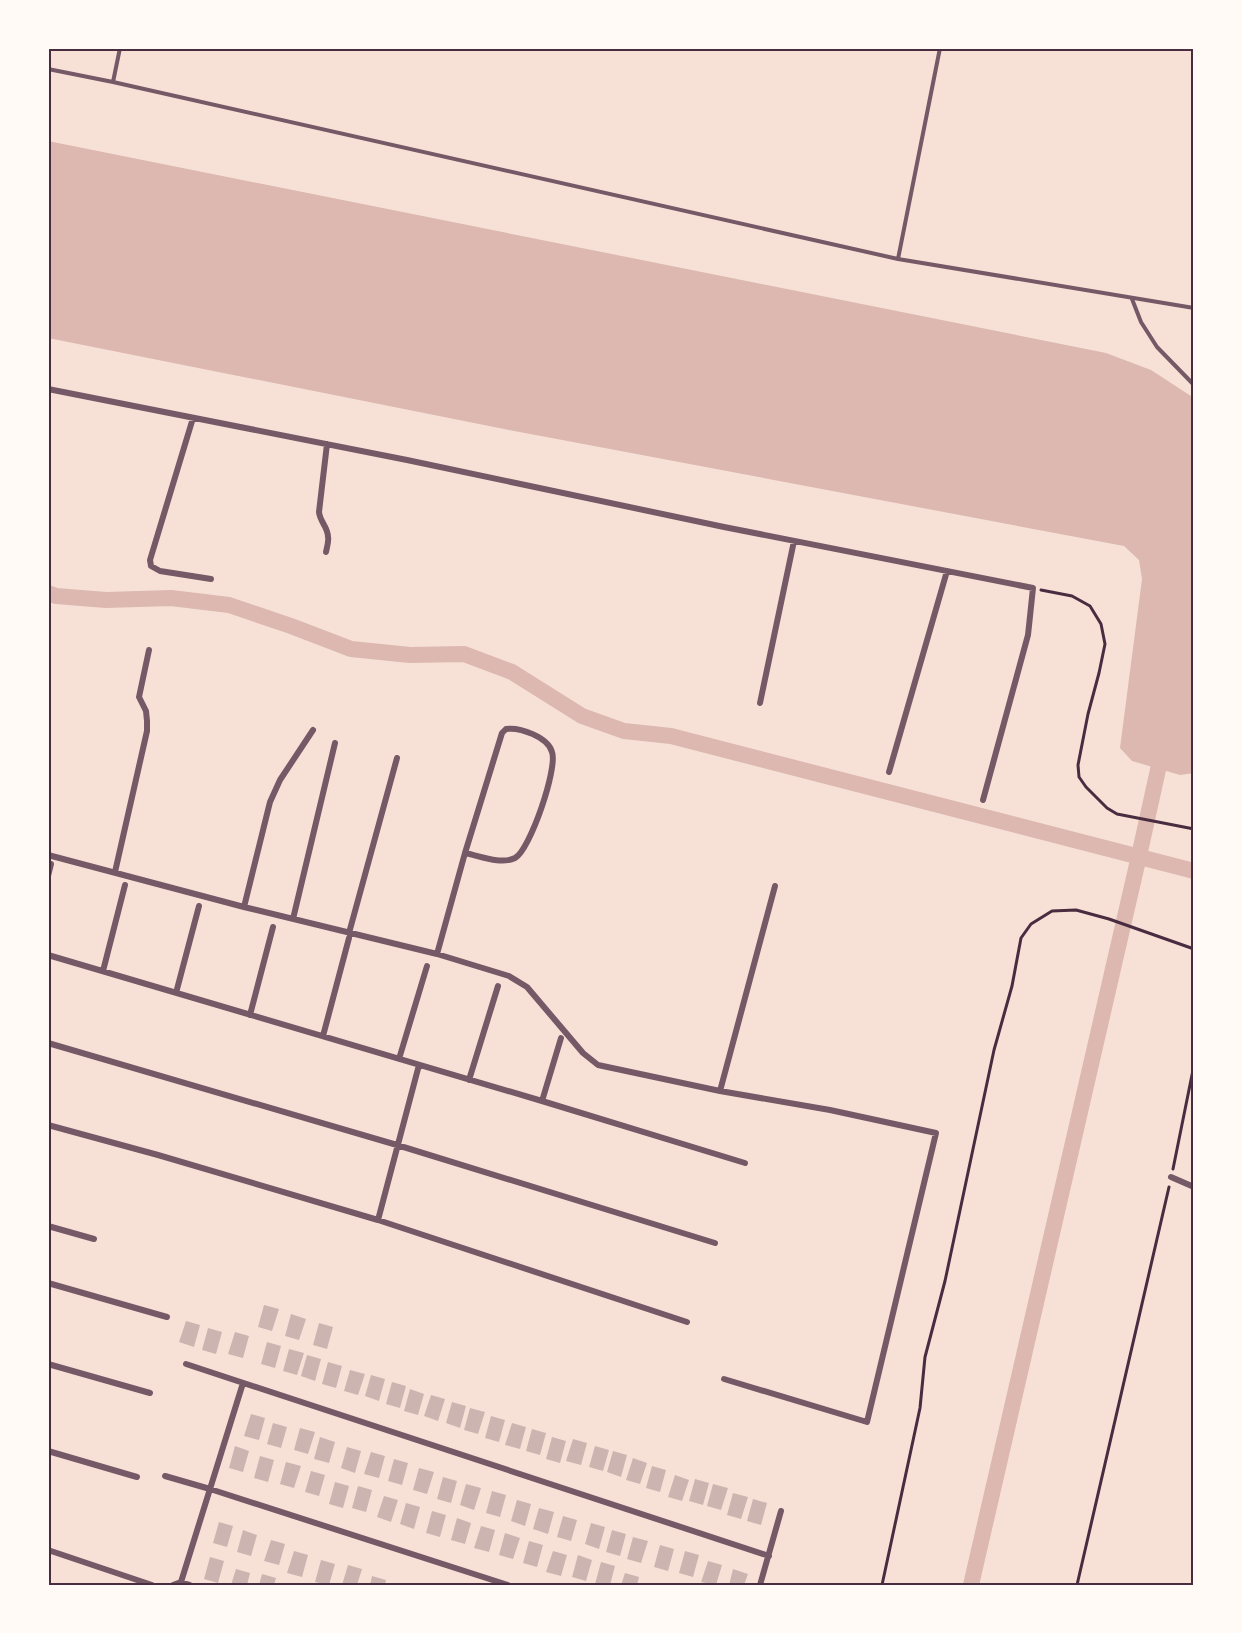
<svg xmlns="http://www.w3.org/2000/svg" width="1242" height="1633" font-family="Helvetica,sans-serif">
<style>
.water{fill:#dcb8b0}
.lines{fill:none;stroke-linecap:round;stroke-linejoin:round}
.canal{stroke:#dcb8b0;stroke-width:16}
.building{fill:#ccb4b1}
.path{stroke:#4a2c40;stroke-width:3}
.service{stroke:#755966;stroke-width:4}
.minor{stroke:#755966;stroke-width:6}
.neatline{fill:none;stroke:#4a2c40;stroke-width:2}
</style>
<rect width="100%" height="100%" fill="#f7e1d7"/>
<path class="water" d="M 48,141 L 1106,353 L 1151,370 L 1194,398 L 1194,773 L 1180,775 L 1132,761 L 1120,748 L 1142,579 L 1139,560 L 1124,546 L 509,430 L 48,338 Z"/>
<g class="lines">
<path class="canal" d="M 48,593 L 56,596 L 106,600 L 171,598 L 229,605 L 291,626 L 351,649 L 410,655 L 464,654 L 512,672 L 582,716 L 624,731 L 671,736 L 1194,871
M 971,1585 L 1139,856 L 1163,747"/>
</g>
<path class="building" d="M 264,1305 L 279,1309 L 272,1331 L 258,1327 Z
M 291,1314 L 306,1319 L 299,1340 L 285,1336 Z
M 186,1321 L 200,1325 L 194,1347 L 179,1342 Z
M 319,1323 L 333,1327 L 327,1349 L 313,1345 Z
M 208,1328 L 222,1332 L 216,1354 L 202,1350 Z
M 235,1332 L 249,1336 L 243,1358 L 228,1354 Z
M 267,1342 L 281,1346 L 275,1368 L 261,1364 Z
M 289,1349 L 304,1353 L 297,1375 L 283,1371 Z
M 307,1355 L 321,1359 L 315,1381 L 301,1376 Z
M 328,1362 L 342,1366 L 336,1388 L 322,1384 Z
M 350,1370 L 365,1374 L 358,1395 L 344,1391 Z
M 371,1375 L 385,1379 L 379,1401 L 365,1396 Z
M 392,1382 L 406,1386 L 400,1408 L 386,1404 Z
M 410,1389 L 424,1394 L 418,1415 L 404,1411 Z
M 431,1395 L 445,1399 L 438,1421 L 424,1416 Z
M 452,1402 L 466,1406 L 460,1428 L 446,1423 Z
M 470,1408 L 485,1412 L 478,1434 L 464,1430 Z
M 251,1414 L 265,1418 L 259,1440 L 244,1436 Z
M 491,1416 L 505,1420 L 499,1442 L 485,1438 Z
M 273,1423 L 287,1427 L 281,1448 L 267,1444 Z
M 512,1423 L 526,1427 L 520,1449 L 505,1445 Z
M 300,1428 L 315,1432 L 308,1454 L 294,1450 Z
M 532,1429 L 546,1433 L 540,1455 L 526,1451 Z
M 320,1437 L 335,1442 L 329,1463 L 314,1459 Z
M 552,1437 L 566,1441 L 560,1463 L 546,1459 Z
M 573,1439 L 587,1443 L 581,1465 L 566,1461 Z
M 235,1446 L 249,1451 L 243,1472 L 229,1468 Z
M 595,1446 L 609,1450 L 603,1471 L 589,1467 Z
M 347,1447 L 361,1451 L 355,1473 L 341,1468 Z
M 613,1451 L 627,1455 L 621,1477 L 607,1472 Z
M 371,1452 L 385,1456 L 379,1478 L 364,1474 Z
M 260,1456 L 274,1460 L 268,1482 L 254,1478 Z
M 633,1458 L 647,1463 L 640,1484 L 626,1480 Z
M 394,1459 L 408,1463 L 402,1485 L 388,1481 Z
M 286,1462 L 301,1466 L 294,1488 L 280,1484 Z
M 652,1466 L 666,1470 L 660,1492 L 646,1488 Z
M 419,1468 L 434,1472 L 427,1494 L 413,1490 Z
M 311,1471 L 325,1475 L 319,1496 L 305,1492 Z
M 675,1475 L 689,1480 L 682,1501 L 668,1497 Z
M 443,1477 L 457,1481 L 451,1503 L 437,1499 Z
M 695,1479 L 709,1483 L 703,1505 L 689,1501 Z
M 335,1482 L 349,1486 L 343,1508 L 329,1504 Z
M 466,1484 L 481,1488 L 474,1510 L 460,1505 Z
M 713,1484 L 728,1488 L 721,1510 L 707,1506 Z
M 358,1486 L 372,1490 L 366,1512 L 352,1508 Z
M 492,1491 L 506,1495 L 500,1517 L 486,1513 Z
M 733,1493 L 748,1497 L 741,1519 L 727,1515 Z
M 384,1496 L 398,1500 L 391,1522 L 377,1517 Z
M 753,1499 L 767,1503 L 761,1525 L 747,1521 Z
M 517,1500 L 531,1504 L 525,1526 L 511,1521 Z
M 406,1503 L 420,1507 L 414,1529 L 400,1524 Z
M 539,1508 L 554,1512 L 548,1534 L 533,1529 Z
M 432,1511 L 446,1515 L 440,1537 L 426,1533 Z
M 563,1516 L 577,1520 L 571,1541 L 557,1537 Z
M 457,1518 L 471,1523 L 465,1544 L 451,1540 Z
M 219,1522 L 233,1526 L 227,1547 L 213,1543 Z
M 591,1523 L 605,1527 L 599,1549 L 585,1544 Z
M 481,1526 L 495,1530 L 489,1552 L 474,1548 Z
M 243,1530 L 257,1535 L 251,1556 L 237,1552 Z
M 612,1530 L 626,1534 L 620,1556 L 606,1552 Z
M 505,1533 L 520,1538 L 513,1559 L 499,1555 Z
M 633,1537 L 648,1541 L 641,1563 L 627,1559 Z
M 271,1540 L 285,1544 L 279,1565 L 264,1561 Z
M 529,1541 L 543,1545 L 537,1567 L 523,1563 Z
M 660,1545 L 674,1549 L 668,1571 L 654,1567 Z
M 294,1551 L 308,1555 L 302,1577 L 287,1573 Z
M 553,1551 L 567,1555 L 561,1576 L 546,1572 Z
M 685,1551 L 699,1555 L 693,1577 L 679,1573 Z
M 578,1555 L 592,1560 L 586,1581 L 572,1577 Z
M 210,1557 L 224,1561 L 218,1583 L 204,1579 Z
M 321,1560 L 335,1564 L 329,1585 L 315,1582 Z
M 708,1561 L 722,1565 L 716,1585 L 701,1582 Z
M 601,1562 L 615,1566 L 610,1585 L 595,1584 Z
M 348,1565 L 362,1569 L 357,1585 L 342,1585 Z
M 236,1569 L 250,1573 L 247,1585 L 231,1585 Z
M 733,1569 L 748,1574 L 744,1585 L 729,1585 Z
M 625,1573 L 639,1577 L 637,1585 L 621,1585 Z
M 262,1574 L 276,1578 L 274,1585 L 259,1585 Z
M 372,1576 L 386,1580 L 385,1585 L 370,1585 Z"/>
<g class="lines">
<path class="path" d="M 1041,590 L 1072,596 L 1090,606 L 1101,624 L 1105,644 L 1099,673 L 1088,714 L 1078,765 L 1079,777 L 1086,787 L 1107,808 L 1117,814 L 1194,829
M 1173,1169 L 1194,1065
M 882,1585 L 920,1408 L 925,1357 L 945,1281 L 994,1050 L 1012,986 L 1021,938 L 1031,924 L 1052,911 L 1076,910 L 1109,919 L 1194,949
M 1077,1585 L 1169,1187"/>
<path class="service" d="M 48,69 L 113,82 L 898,259 L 1194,308
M 113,82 L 120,48
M 898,259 L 940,48
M 1132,299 L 1141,322 L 1157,347 L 1194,385"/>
<path class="minor" d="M 48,389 L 407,460 L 724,527 L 1033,588 L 1028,635 L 983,800
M 193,418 L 150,560 L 151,566 L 160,571 L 211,579
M 326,552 C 327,547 329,541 328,537 C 328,527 320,522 319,512 L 327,444
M 760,703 L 794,541
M 889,772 L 947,571
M 48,855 L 244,907 L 437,954 L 509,976 L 527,987 L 583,1053 L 598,1065 L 720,1091 L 830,1110 L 936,1133 L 867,1422 L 724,1379
M 115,872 L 147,731 L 147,721 L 146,711 L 139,697 L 149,650
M 48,876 L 51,864
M 244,907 L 270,802 L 280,780 L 313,730
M 293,919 L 335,743
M 349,933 L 397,758
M 437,954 L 465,853 L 502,733 L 506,729 C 520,727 548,737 552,752 C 558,768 530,850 515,858 C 501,865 480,856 465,853
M 48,955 L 542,1101 L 745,1163
M 103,971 L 125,885
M 176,993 L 199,906
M 250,1015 L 273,927
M 323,1036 L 349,938
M 48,1043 L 397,1145 L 715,1243
M 399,1059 L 427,966
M 469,1080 L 498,986
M 720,1091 L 775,886
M 542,1101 L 561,1038
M 48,1125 L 158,1155 L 378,1220 L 687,1322
M 1171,1177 L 1194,1187
M 378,1220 L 419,1065
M 48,1226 L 94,1239
M 48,1283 L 167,1317
M 48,1364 L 150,1393
M 186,1364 L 769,1556
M 48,1451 L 137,1477
M 165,1476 L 210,1489 L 508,1585
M 48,1550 L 152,1585
M 181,1582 L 243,1383
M 173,1585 L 181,1582 L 190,1585
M 760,1585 L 781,1511"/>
</g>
<rect width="1242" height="1633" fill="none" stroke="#fffaf5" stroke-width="99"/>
<rect x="50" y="50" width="1142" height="1534" class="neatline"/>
</svg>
